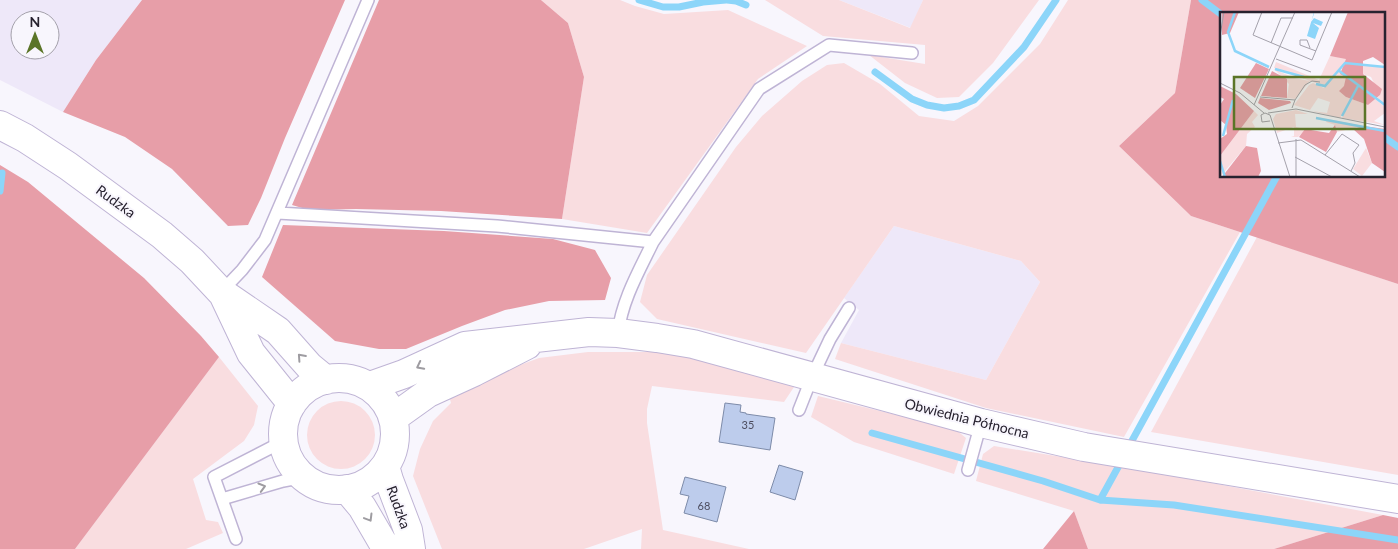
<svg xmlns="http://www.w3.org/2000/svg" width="1398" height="549" font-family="Lato,sans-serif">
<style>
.built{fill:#eee8f9;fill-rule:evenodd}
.green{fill:#f9dde0}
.forest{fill:#e79ea8;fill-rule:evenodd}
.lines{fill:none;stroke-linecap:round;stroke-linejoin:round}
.stream{stroke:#8cd5f9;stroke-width:7}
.building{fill:#bdccec;stroke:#7d8ba9}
.lane-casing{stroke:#bfb4d5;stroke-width:14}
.secondary-casing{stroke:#bfb4d5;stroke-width:30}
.lane{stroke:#fff;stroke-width:11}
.secondary{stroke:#fff;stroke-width:28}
.oneway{stroke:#9e9ca1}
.labels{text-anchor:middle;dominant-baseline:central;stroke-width:4;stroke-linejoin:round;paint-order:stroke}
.number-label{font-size:11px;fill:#4c4c5e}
.street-label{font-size:14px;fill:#27222f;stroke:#f8f6fd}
.inset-river{fill:none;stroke:#8cd5f9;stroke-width:2.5}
.inset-road{fill:none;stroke:#a4a1ab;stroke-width:1}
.view{fill:#5b7528;fill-opacity:0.15;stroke:#5b7528;stroke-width:2.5}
.inset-edge{fill:none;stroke:#27222f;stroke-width:2.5}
</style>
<rect width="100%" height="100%" fill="#f8f6fd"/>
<path class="built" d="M 0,0 L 142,0 L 96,60 L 63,112 L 0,80 ZM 20,20 L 50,20 L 50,50 L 20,50 Z
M 839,0 L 923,0 L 911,28 Z
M 894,226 L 1021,261 L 1040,282 L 986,380 L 841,343 L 859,310 L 844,298 Z"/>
<path class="green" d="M 541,0 L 620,0 L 635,6 L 664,14 L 728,10 L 807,46 L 758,79 L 647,233 L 562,219 L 584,77 L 568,23 Z
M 765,0 L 839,0 L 910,28 L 923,0 L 1039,0 L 993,63 L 959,97 L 937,98 L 905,83 L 869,55 L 925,64 L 925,45 L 823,36 Z
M 1068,0 L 1191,0 L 1175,93 L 1119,146 L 1191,216 L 1240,232 L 1124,437 L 986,408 L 835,359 L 841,343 L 986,380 L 1040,282 L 1021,261 L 894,226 L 806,353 L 657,319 L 640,302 L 647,275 L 736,147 L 762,116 L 802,81 L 827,65 L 844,63 L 880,84 L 919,116 L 954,121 L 978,106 L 1040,44 Z
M 1257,237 L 1398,284 L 1398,475 L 1151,432 Z
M 588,352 L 660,352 L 726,365 L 794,387 L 784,402 L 652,386 L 647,409 L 647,423 L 663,530 L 749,549 L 641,549 L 642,529 L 584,549 L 442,549 L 413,476 L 420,449 L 433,421 L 451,403 L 448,392 L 539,358 Z
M 219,357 L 258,406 L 254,425 L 244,441 L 193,479 L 206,520 L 218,522 L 223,533 L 186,549 L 75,549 Z
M 818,396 L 955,429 L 966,438 L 954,474 L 854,442 L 811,417 Z
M307 435a34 34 0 1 1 68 0a34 34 0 1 1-68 0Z
M 994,446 L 1136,469 L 1383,515 L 1274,549 L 1088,549 L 1074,511 L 976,481 L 983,454 Z"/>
<path class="forest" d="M 142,0 L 345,0 L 285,138 L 261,198 L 248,225 L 228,226 L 172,169 L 125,137 L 63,112 L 96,60 Z
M 379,0 L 541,0 L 568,23 L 584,77 L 562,219 L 441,211 L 356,209 L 309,210 L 292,205 Z
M 1191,0 L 1398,0 L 1398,284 L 1191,216 L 1119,146 L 1175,93 ZM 1222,14 L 1384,14 L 1384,176 L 1222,176 Z
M 0,165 L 28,182 L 144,278 L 201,336 L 219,357 L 75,549 L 0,549 Z
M 283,225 L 444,231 L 553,239 L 595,250 L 611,278 L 605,300 L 549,301 L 505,310 L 462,326 L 406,349 L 379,349 L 335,341 L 262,277 Z
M 1074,511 L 1088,549 L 1043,549 Z
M 1383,515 L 1398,518 L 1398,549 L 1274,549 Z"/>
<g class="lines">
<path class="stream" d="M 639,0 L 663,7 L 679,7 L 703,2 L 726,0
M 727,0 L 736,1 L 746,5
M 1202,0 L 1222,15
M 875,72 L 912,99 L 927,105 L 944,108 L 959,106 L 974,100 L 1024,47 L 1056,0
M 1384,137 L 1398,147
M 0,191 L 2,173
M 872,433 L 1043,481 L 1100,500 L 1174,505 L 1398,540
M 1128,448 L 1277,176
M 1100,500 L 1122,460"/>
</g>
<path class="building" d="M 725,403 L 741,405 L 740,412 L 746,413 L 746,414 L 775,418 L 770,450 L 719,442 Z
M 779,465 L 803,472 L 795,500 L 770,492 Z
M 685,477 L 726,487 L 717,522 L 684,513 L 689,496 L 680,494 Z"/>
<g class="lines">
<g class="lane-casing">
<path id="lane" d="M 278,213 L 497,226 L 653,242 C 639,271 622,300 618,333
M 653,242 L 759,89 L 829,45 L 912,53
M 221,292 L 242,270 L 265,240 L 368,0
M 799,410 L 812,377 L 830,339 L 849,308
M 968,470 L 981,423
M 222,499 L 283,481 L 304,477
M 236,539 L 214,477 L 284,441"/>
</g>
<g class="secondary-casing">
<path id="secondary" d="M 0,125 L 25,138 L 68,166 L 162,235 L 192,261 L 221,292 L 278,331 L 309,366 L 326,380
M 223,294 L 251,353 L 292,404
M283 434a56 56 0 1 1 112 0a56 56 0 1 1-112 0Z
M 370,386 L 404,374 L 465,346 L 589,332 L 618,333 L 657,338 L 693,344 L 981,423 L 1084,447 L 1398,499
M 393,418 L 428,393 L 474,372 L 527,345
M 385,466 L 389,480 L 408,530 L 411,549
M 347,489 L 362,507 L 383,543 L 389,549"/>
</g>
<use href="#lane" class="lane"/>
<use href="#secondary" class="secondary"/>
</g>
<defs><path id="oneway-chevron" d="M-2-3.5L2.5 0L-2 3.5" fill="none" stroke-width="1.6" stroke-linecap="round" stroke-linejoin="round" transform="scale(1.25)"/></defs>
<g class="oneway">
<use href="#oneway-chevron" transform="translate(301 357) rotate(-132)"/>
<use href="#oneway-chevron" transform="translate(420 366) rotate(153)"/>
<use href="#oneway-chevron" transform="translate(262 487) rotate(-16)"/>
<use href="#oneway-chevron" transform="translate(369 518) rotate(59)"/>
</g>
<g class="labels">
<g class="number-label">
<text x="748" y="424">35</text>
<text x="704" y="505">68</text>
</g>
<g class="street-label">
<text transform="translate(116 201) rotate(36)">Rudzka</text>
<text transform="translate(967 418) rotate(14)">Obwiednia Północna</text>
<text transform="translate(399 507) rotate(70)">Rudzka</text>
</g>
</g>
<g transform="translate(1220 12)">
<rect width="165" height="165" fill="#f8f6fd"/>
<path d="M 110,44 L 126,46 L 126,50 L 104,74 L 54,56 L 56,50 L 99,68 ZM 143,53 L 165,56 L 165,92 L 157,86 L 160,83 L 151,65 L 143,62 ZM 54,57 L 74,66 L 90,69 L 75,87 L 67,86 L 69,72 ZM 118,59 L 126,65 L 126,85 L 131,87 L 120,106 L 92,99 L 107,101 L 110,90 L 98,86 L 90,98 L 74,93 L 89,73 L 93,71 L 104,76 ZM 132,87 L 148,93 L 155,87 L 165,95 L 165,101 L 154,109 L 165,113 L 122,106 ZM 76,98 L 88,102 L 75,102 L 76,115 L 85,117 L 83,120 L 78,125 L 71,125 L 74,124 L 74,115 L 57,121 L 53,107 L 56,102 ZM 34,99 L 38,103 L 32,110 L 35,115 L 27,122 L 26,134 L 0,165 L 0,144 ZM 107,107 L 144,114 L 117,120 L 115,113 L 106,110 ZM 146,136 L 152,151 L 142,164 L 133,157 Z" fill="#f9dde0"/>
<path d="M 2,0 L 19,0 L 10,21 L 2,23 ZM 128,0 L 165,0 L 165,53 L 153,45 L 143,49 L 143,62 L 162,77 L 160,83 L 148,93 L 126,85 L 119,79 L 124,74 L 126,65 L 120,62 L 126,47 L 110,44 ZM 36,51 L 49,57 L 35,86 L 20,76 ZM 52,59 L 67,67 L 67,86 L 41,84 ZM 0,74 L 16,82 L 34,99 L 0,144 L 0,127 L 7,122 L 6,113 L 0,108 L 0,93 L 4,87 L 0,85 ZM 40,86 L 70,89 L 71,91 L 49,98 L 38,91 ZM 115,113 L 117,120 L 106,140 L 79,125 L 85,117 L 109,121 ZM 144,114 L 165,117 L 165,160 L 152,151 L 144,127 L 133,117 ZM 26,134 L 37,136 L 41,159 L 38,165 L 2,165 Z" fill="#e79ea8"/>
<path d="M 94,0 L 94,2 L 91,10 L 94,6 L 103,10 L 101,14 L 93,11 L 99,16 L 95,27 L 87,24 Z" fill="#8cd5f9"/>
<path class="inset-river" d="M 15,0 L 8,20 L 15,39 L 49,55M 55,57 L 84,65M 118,58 L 165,93M 96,72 L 105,74 L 125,51 L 165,55M 122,104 L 138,74M 96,106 L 165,119M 3,124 L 13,88M 0,149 L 5,165"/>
<path class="inset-road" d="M 42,0 L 33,23 L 92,48 L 112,0M 0,24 L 4,0M 51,31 L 61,6 L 73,6M 90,36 L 87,28 L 80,28 L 80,33 L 96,39M 56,47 L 91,60M 0,71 L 20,81 L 44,101M 40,85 L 75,88 L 72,96M 75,88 L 85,73 L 92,69 L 100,70M 34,93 L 75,0M 48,101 L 76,97 L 165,115M 50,109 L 42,110 L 41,103 L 45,101 L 50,103 L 70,165M 58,131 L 81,128 L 140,165M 105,143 L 122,122 L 139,133 L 133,141 L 135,151 L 131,159M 75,145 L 112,165M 76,165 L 76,127"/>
<path class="view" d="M 14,65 L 145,65 L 145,117 L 14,117 Z"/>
<rect width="165" height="165" class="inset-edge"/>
</g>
<g transform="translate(35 35)"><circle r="24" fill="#f8f6fd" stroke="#a4a1ab"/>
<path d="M0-4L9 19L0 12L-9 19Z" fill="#5b7528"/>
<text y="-8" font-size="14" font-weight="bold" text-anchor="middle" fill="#27222f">N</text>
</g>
</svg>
